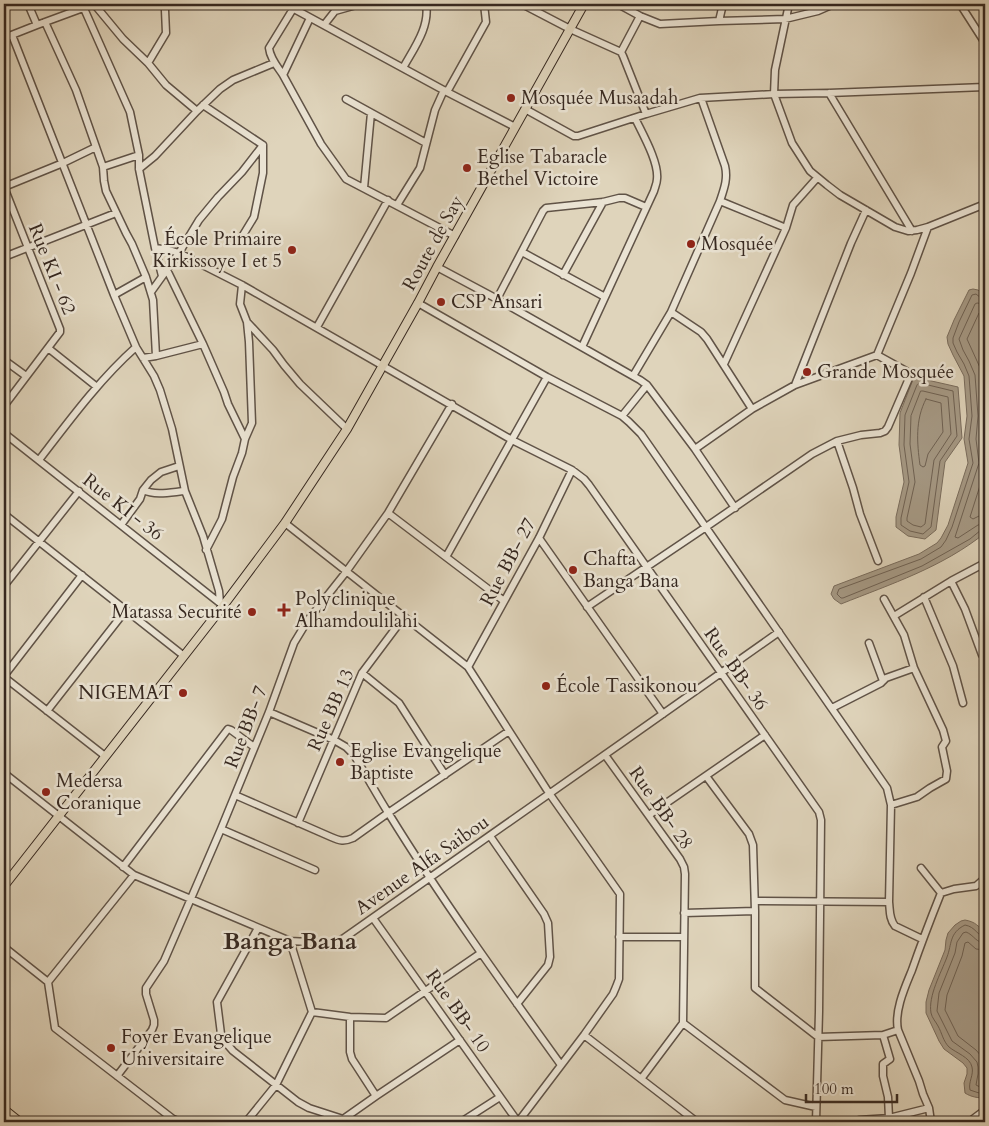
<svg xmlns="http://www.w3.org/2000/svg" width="989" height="1126" font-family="Cardo,serif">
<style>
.water{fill:#a69a86;stroke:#796c5d}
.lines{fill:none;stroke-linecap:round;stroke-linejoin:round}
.shore{stroke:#6e6153;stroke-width:1}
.minor-casing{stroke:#605347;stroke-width:9}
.major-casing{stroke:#362820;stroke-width:10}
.highway-casing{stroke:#362820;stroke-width:11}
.minor{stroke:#eae3d3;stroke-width:6}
.major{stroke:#dfd4bb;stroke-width:8}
.highway{stroke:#dfd4bb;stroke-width:9}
.poi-dot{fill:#8f2418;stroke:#eae3d3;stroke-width:2}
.labels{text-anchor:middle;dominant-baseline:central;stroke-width:5;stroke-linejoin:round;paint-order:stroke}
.poi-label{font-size:19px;fill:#362820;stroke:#eae3d3;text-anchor:start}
.street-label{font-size:19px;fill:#362820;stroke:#eae3d3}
.district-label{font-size:24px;font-weight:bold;fill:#362820;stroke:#eae3d3}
</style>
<rect width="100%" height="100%" fill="#dfd4bb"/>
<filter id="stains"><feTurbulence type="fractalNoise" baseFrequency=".004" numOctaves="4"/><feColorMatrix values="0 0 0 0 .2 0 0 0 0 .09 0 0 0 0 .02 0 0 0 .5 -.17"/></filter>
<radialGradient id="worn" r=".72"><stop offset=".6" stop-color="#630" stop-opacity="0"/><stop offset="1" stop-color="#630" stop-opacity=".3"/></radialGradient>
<path class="water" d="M 973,289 L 978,290 L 985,295 L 985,533 C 943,567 891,584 841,604 L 834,599 L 831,594 L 834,586 L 919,554 L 937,543 L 941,538 L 948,525 L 968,463 L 964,439 L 967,416 L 964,376 L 953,355 L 948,344 L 947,337 L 954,320 L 969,290 Z
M 914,377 L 958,387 L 962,438 L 945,462 L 936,530 L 925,539 L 908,536 L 896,527 L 896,517 L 904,482 L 899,445 L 900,413 Z
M 965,920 C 976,922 978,926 985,933 L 985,1098 C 978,1098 971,1097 965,1093 L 964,1083 L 967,1074 L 967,1068 L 963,1063 L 944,1049 L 939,1041 L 926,1013 L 926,1002 L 929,990 L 945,950 L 946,940 L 948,933 L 955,925 L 961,921 Z"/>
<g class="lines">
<path class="shore" d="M 985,298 L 981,298 L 976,294 L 972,295 L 959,322 L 953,338 L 953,343 L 957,352 L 964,364 L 969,376 L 972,416 L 969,439 L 973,463 L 952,527 L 946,540 L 941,547 L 921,559 L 839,589 L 837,594 L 841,598 L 843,598 L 922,566 L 970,539 L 981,530 L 985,530
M 985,304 L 977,303 L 975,304 L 959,339 L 963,350 L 969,361 L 975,375 L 978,416 L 976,439 L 979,463 L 955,537 L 958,538 L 978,525 L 985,523
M 985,312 L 979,313 L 967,339 L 982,372 L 985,411
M 920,383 L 953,391 L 957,436 L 940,461 L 931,527 L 923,534 L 910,531 L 901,525 L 901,518 L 909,482 L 904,445 L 905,415 L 917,385 Z
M 921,391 L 923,391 L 948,397 L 951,434 L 934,460 L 925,524 L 921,527 L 913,525 L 907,521 L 907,518 L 915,482 L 910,444 L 911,416 Z
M 926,399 L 941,403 L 943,432 L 928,454 L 925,466 L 923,467 L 920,465 C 917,443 915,420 926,399 Z
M 985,470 L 970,517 L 973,519 L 979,516 L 985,516
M 985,937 C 977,936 976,927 965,925 C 949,933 952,944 947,957 C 941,973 928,996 931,1013 C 932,1018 936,1022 938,1026 C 942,1033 943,1041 949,1047 C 956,1053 970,1057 972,1067 C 974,1075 968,1082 970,1090 L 979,1093 L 985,1093
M 985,943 C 976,943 974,935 966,932 L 963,933 L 957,942 L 955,953 L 939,993 L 937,1011 L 952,1041 L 970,1054 L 977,1062 L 978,1067 L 978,1074 L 976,1085 L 980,1087 L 985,1087
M 985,950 L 976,949 L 968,942 L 965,943 L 962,956 L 947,995 L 945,1010 L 958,1036 L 976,1050 L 982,1057 L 985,1063"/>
<g class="minor-casing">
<path id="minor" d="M 28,4 L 37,25
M 82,4 L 130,112 L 139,155 L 139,169 L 155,248 L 162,276
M 94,4 L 123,39 L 148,63 L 166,85 L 197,111
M 285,4 L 447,92 L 515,127
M 296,4 L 269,48 C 270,58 277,66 283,75 L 310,18
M 522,4 L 570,29 L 621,52 L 623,56 L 646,114
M 618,4 L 640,16
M 789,4 L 775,70 L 774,94 L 829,93 L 985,87
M 960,4 L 985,43
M 719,21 L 723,4
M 324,25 L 335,11 L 360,4
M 12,35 L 114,295 L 136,347 L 154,376 L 160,390 L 172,429 L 185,491 L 203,536 L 219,591 L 220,603
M 4,38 L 37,25 L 94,4
M 621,52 L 640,16 L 660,24 L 719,21 L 785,19 L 818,11 L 834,4
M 148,63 L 166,33 L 165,10 L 166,4
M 403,68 C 414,48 430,27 426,4
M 283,75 L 321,144 L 346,179 L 455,236
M 447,92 L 486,22 L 484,4
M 829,93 L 912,231
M 701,98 L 725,166 C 728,179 724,189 720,201
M 346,99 L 426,143
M 525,109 L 574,136 L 578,136 L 646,114 L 700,98 L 774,94 L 792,143 L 810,171 L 827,185 L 840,195 L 895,227 L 908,231 L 917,230 L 928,227 L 985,204
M 96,147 L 103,167 L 139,155
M 103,167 L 104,181 L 106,191 L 126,233 L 132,244 L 146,277 L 153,300 L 156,356
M 139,169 L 155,156 L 197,111 L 220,89 L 233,80 L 274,63
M 4,187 L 60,329 L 60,332 L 4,406
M 4,187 L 63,163 L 96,147 L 76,90 L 45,22
M 364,188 L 371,113
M 397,205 L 420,168 L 435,110 L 444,90
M 240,240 L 254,217 L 263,173 L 263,145
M 155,248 L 169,250 L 179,253 L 242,285 L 512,440 L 572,470 L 584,479 L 589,485 L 819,812 L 821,820 L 819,1012 L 816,1122
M 522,252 L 605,297
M 4,257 L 116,213
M 437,267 L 497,299 L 640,380 L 647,385 L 695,449 L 735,508
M 167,270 L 203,344 L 224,392 L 228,404 L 245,439
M 563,275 L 603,202
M 151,292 L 179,253 L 199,220 L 218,197 L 242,172 L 263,145 L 203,105
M 114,295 L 146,277
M 497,299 L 543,211 L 546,208 L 603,202 L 619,198 L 625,198 L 646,207
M 418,303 L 547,377 L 622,416 L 629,422 L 641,434 L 887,788 L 891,805 L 889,902 C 890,910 889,919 895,926 L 922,939
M 671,312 L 701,332 L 707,339 L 752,409
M 248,323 L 273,350 L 284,365 L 300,384 L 347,429
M 317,327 L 388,200
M 582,347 L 654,191 C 655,187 657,183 657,179 C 659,162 642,133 635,118
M 48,348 L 97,387
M 143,358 L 156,356 L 203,344
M 4,360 L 26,376
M 724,364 L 786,228 L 793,205 L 817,178
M 633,376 L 671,312 L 720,201 L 786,228
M 795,385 L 851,243 L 866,210
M 622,416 L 647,385
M 4,433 L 221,604
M 837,441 L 853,488 L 860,514 L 878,561
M 695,449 L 752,409 L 795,385 L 877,355 L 911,273 L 928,227
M 39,460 C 69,421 99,380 136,347
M 143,490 C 156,496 172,492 185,491
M 388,513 L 504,601
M 4,514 L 184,656
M 285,523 L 468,667 L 549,793 L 620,894 L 619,979 L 616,987 L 613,994 L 584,1035 L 518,1122 L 373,918
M 121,525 L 140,499 L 143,490 L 151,480 L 161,472 L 179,466
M 539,538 L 663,714
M 206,550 L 222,519 L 233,477 L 242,453 L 245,439 L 252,423 L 249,342 L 247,322 L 240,304 L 242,285
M 446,557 L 547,377
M 951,581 L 965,609 L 982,655
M 4,586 L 79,491
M 924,597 L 953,666 L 963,703
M 884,599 L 904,635 L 914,668 L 943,730 L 946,741 L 942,747 L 947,771 L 946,779 L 930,788 L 917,797 L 891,805
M 587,607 L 706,527 L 812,454 L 837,441 L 861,435 L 880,433 L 885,431 L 888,427 L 910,376 L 906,371 L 877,355
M 894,616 L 951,581 L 985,563
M 869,643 L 883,681
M 468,667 L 539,538 L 572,470
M 362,673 L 399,703 L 445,775
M 4,676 L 82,575
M 4,677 L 105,756
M 832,708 L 881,683 L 886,678 L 914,668
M 47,711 L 126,610
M 269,712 L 334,740 L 346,747 L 354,755 C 366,775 377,795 389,814 C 442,900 502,983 561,1065
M 605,755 L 680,859 L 684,867 L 685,874 L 683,1023 L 785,1100 L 816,1107
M 4,773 L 134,875 L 290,941 L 329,943 L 337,942 L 344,938 C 489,837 634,734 779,632
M 706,776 L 749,834 L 753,845 L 755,911 L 755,988 L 818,1037 L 883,1035
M 235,795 L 331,837 C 340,841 344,842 353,838 L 388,813 L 509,731
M 649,815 L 765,735
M 298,823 L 362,673 L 404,617
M 221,829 L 315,870
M 490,836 L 544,914 L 548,923 L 550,957 L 548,965 L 517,1004
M 123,867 L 228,729 L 231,730 L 254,747
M 921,868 L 941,893 C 931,918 921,944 912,970 C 905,987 894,1011 898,1030 L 919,1081 L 923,1094 L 929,1108 L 931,1122
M 134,875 L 48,982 L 55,1028 L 173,1119 L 180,1122
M 941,893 L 954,889 L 976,886 L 985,878
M 755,901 L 889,902
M 684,913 L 755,911
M 258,928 L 217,1002 L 221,1034 L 226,1043 L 233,1051 L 298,1102 L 309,1108 L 343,1119 L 346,1122
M 619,937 L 684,937
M 4,947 L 48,982
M 312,1012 L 350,1017 L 386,1018 L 481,953
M 350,1017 L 350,1052 L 352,1059 L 376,1096
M 898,1030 L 883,1035 L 890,1059 L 883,1064 L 883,1076 L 888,1097 L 889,1118 L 929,1108
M 584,1035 L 697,1122
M 117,1076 L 152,1030 L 154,1025 L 154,1020 L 146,994 L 146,988 L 164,961 L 221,829 L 269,712 L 294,643 L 308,620 L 346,572 L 388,513 L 452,404
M 641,1079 L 683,1023
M 859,1120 L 889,1118
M 246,1122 L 276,1085 L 312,1012 L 290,941
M 339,1122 L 376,1096 L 460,1040
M 461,1122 L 500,1097
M 969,1122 L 985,1110"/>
</g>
<g class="major-casing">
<path id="major" d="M 4,886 L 223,606 L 285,523 L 347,429 L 418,303 L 437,267 L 584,4"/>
</g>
<g class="highway-casing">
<path id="highway" d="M 4,1110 L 19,1122"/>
</g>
<use href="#minor" class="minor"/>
<use href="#major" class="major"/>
<use href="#highway" class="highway"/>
</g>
<g class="poi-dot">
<circle cx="511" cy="98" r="5"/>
<circle cx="467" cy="168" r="5"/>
<circle cx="691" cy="244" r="5"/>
<circle cx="292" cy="250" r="5"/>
<circle cx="441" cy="302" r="5"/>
<circle cx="807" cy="372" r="5"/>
<circle cx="573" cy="570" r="5"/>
<path d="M281.5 602.5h5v5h5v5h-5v5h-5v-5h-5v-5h5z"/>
<circle cx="252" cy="612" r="5"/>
<circle cx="546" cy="686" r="5"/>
<circle cx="183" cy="693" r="5"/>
<circle cx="340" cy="762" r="5"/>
<circle cx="46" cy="792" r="5"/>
<circle cx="111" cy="1048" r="5"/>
</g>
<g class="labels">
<g class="poi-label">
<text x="521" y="98">Mosquée Musaadah</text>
<text x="477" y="157">Eglise Tabaracle<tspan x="477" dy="22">Bethel Victoire</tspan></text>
<text x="282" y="239" text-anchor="end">École Primaire<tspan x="282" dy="22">Kirkissoye I et 5</tspan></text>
<text x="701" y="244">Mosquée</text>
<text x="451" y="302">CSP Ansari</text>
<text x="817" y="372">Grande Mosquée</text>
<text x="583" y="559">Chafta<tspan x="583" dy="22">Banga Bana</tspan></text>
<text x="295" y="599">Polyclinique<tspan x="295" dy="22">Alhamdoulilahi</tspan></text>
<text x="242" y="612" text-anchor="end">Matassa Securité</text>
<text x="556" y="686">École Tassikonou</text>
<text x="173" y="693" text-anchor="end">NIGEMAT</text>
<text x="350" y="751">Eglise Evangelique<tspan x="350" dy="22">Baptiste</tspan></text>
<text x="56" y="781">Medersa<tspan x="56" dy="22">Coranique</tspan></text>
<text x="121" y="1037">Foyer Evangelique<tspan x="121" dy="22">Universitaire</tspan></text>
</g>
<g class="street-label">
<text transform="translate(433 243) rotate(-61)">Route de Say</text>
<text transform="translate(52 269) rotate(68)">Rue KI - 62</text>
<text transform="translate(123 507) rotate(38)">Rue KI - 36</text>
<text transform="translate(508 562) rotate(-62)">Rue BB- 27</text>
<text transform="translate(736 669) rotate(55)">Rue BB- 36</text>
<text transform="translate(331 710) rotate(-66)">Rue BB 13</text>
<text transform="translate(246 727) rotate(-69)">Rue BB- 7</text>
<text transform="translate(661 808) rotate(55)">Rue BB- 28</text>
<text transform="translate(422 865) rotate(-35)">Avenue Alfa Saibou</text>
<text transform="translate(458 1011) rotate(55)">Rue BB- 10</text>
</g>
<g class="district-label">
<text x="290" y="941">Banga Bana</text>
</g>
</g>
<rect width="989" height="1126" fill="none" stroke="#dfd4bb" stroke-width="20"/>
<rect x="5" y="5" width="979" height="1116" fill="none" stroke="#362820" stroke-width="2.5"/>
<rect x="10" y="10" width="969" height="1106" fill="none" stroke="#362820"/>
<path d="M806 1094v8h91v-8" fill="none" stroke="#362820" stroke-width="2.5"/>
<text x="814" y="1094" font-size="15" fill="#362820" stroke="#eae3d3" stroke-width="4" paint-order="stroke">100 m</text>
<rect width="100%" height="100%" filter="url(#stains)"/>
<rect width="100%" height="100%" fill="url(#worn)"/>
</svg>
